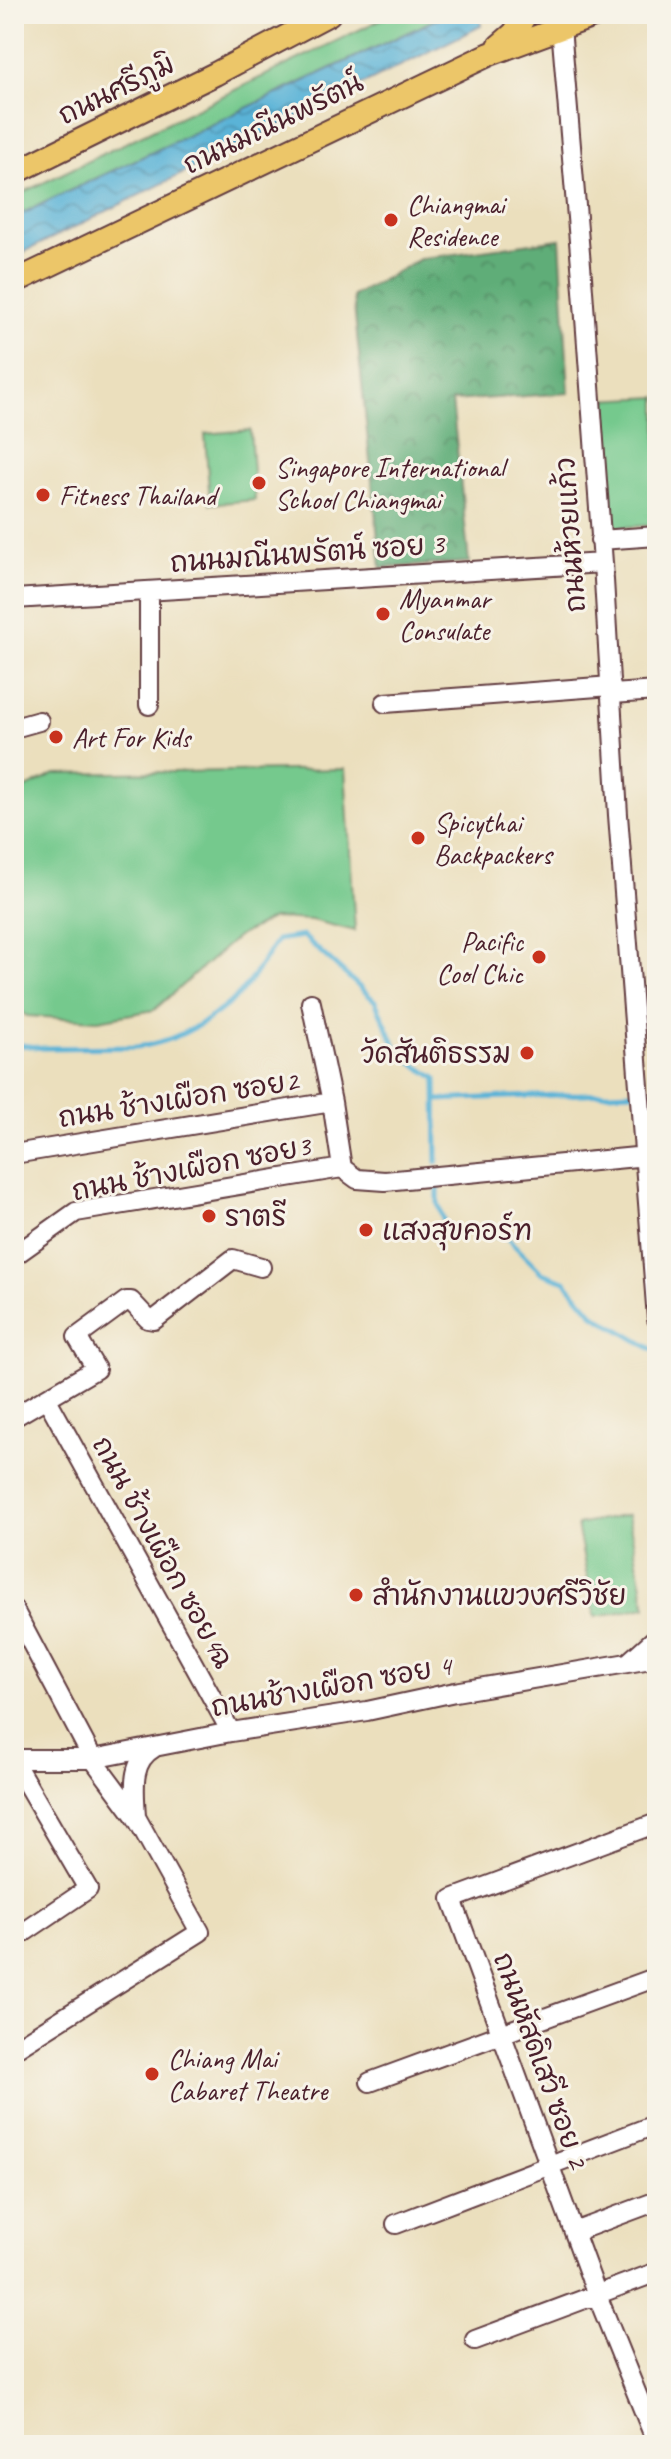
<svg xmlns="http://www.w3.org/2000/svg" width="671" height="2459" font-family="Caveat,'Playpen Sans Thai',sans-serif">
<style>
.green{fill:#74c98d;stroke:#5f745c;stroke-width:2}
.forest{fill:url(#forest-crowns);stroke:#546652;stroke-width:2}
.water{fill:url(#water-waves);stroke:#526981;stroke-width:2}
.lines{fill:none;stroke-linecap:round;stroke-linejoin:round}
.stream{stroke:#5ab3d7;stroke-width:5}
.minor-casing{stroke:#623c41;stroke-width:22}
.major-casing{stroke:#623c41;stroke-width:26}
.minor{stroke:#fff;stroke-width:18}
.major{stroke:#ecc669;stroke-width:22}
.poi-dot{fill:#c8321e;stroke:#f7f3e8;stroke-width:3}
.labels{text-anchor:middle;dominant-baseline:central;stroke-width:6;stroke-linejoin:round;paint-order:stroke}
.street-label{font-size:28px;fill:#4a1f2b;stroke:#f7f3e8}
.poi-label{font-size:28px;fill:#4a1f2b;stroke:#f7f3e8;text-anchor:start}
</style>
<defs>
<pattern id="forest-crowns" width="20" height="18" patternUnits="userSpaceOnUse" patternTransform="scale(2)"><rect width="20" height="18" fill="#5fad78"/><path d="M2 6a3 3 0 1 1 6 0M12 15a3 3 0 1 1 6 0" fill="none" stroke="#508c63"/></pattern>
<pattern id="water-waves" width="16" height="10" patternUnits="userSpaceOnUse" patternTransform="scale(2)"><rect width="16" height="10" fill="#5ab3d7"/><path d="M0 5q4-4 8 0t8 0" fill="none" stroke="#4c91af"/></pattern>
</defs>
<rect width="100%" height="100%" fill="#f7f3e8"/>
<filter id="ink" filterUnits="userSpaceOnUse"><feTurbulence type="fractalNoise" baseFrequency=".0125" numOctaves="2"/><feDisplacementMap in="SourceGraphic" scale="16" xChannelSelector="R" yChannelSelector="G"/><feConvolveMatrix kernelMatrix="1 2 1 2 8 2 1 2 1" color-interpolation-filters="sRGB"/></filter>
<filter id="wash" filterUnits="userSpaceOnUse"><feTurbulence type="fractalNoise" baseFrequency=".006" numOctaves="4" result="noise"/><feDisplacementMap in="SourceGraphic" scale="32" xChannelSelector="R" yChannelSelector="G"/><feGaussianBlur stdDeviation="1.8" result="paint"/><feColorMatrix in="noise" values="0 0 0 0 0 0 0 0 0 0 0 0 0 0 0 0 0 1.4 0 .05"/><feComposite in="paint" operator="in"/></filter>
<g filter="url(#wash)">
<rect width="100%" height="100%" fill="#ebdfbd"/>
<path class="green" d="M 392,14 L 447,14 L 14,217 L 14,197 Z
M 657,397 L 657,525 L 608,528 L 600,400 Z
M 250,430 L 255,500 L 210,504 L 205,434 Z
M 345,769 L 355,931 L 311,920 L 273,918 L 237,937 L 154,1010 L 98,1020 L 27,1016 L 14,1007 L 14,794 L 55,774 Z
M 628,1515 L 646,1607 L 595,1617 L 577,1525 Z"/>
<path class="forest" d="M 560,239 L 569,393 L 452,401 L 469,562 L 381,568 L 353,296 L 420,259 Z"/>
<path class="water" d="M 447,14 L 481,14 L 481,26 L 14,257 L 14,217 Z"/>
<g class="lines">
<path class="stream" d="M 14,1044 L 43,1048 L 136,1047 C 172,1043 205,1024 232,1001 C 250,985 264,959 277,940 L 303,936 L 375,1001 L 396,1047 L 412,1063 L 436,1078 L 437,1162
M 437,1100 L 657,1091
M 438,1183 L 438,1204 L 444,1222 L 451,1229 L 507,1238 L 542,1273 L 565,1281 L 594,1315 L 657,1352"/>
</g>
</g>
<g filter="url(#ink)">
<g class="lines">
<g class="minor-casing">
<path id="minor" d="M 561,27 L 582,277 L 603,563 L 618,815 L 657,1319
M 600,540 L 657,536
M 14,599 L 603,563
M 612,694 L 657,691
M 385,703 L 611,686
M 149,705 L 149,591
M 14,728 L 39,721
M 311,1003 L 332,1102
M 14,1154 L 332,1102 L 342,1168
M 342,1168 L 357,1179 L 385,1181 L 657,1155
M 14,1256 L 76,1212 L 342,1168
M 47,1399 L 231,1732
M 14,1417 L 96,1369 L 77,1337 L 126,1301 L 131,1301 L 148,1319 L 154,1320 L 233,1259 L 261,1267
M 14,1610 L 93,1759 L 136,1817 L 200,1932 L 14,2049
M 630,1661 L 657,1637
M 14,1759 L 93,1759 L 231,1732 L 367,1711 L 455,1692 L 657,1658
M 14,1762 L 88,1889 L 14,1939
M 136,1817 C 135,1792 129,1762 154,1748
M 657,1823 L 452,1899 L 597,2295 L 657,2444
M 370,2082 L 657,1977
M 396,2224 L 657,2124
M 574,2232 L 657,2201
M 475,2340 L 657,2272"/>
</g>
<g class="major-casing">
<path id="major" d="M 499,46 L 514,33 L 526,14
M 14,173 L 215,74 L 329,14
M 14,282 L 490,54 L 599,14"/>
</g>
<use href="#minor" class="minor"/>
<use href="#major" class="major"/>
</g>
</g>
<g class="poi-dot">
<circle cx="391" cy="220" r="8"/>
<circle cx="259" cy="483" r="8"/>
<circle cx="43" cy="495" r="8"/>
<circle cx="383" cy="614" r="8"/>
<circle cx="56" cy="737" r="8"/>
<circle cx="418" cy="838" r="8"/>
<circle cx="539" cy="957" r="8"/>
<circle cx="527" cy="1053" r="8"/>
<circle cx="209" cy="1216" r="8"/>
<circle cx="366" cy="1230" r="8"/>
<circle cx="356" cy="1595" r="8"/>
<circle cx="152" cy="2074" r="8"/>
</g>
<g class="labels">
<g class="street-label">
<text transform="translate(116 89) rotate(-26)">ถนนศรีภูมิ</text>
<text transform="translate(273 123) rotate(-26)">ถนนมณีนพรัตน์</text>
<text transform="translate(570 535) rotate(-94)">ถนนห้วยแก้ว</text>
<text transform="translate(307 553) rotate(-4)">ถนนมณีนพรัตน์ ซอย 3</text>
<text transform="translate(178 1099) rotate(-9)">ถนน ช้างเผือก ซอย2</text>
<text transform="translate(191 1168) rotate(-11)">ถนน ช้างเผือก ซอย3</text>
<text transform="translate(163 1552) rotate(61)">ถนน ช้างเผือก ซอย4ฉ</text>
<text transform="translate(331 1686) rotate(-10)">ถนนช้างเผือก ซอย 4</text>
<text transform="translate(541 2060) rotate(70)">ถนนหัสดิเสวี ซอย 2</text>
</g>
<g class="poi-label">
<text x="407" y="204">Chiangmai<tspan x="407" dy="32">Residence</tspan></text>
<text x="275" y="467">Singapore International<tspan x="275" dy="32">School Chiangmai</tspan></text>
<text x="59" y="495">Fitness Thailand</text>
<text x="399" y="598">Myanmar<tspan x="399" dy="32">Consulate</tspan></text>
<text x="72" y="737">Art For Kids</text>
<text x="434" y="822">Spicythai<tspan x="434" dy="32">Backpackers</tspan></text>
<text x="523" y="941" text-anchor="end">Pacific<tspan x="523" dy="32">Cool Chic</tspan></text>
<text x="511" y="1053" text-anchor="end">วัดสันติธรรม</text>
<text x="225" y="1216">ราตรี</text>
<text x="382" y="1230">แสงสุขคอร์ท</text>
<text x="372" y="1595">สำนักงานแขวงศรีวิชัย</text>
<text x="168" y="2058">Chiang Mai<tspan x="168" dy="32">Cabaret Theatre</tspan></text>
</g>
</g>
<rect width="671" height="2459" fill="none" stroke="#f7f3e8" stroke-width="48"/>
</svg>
